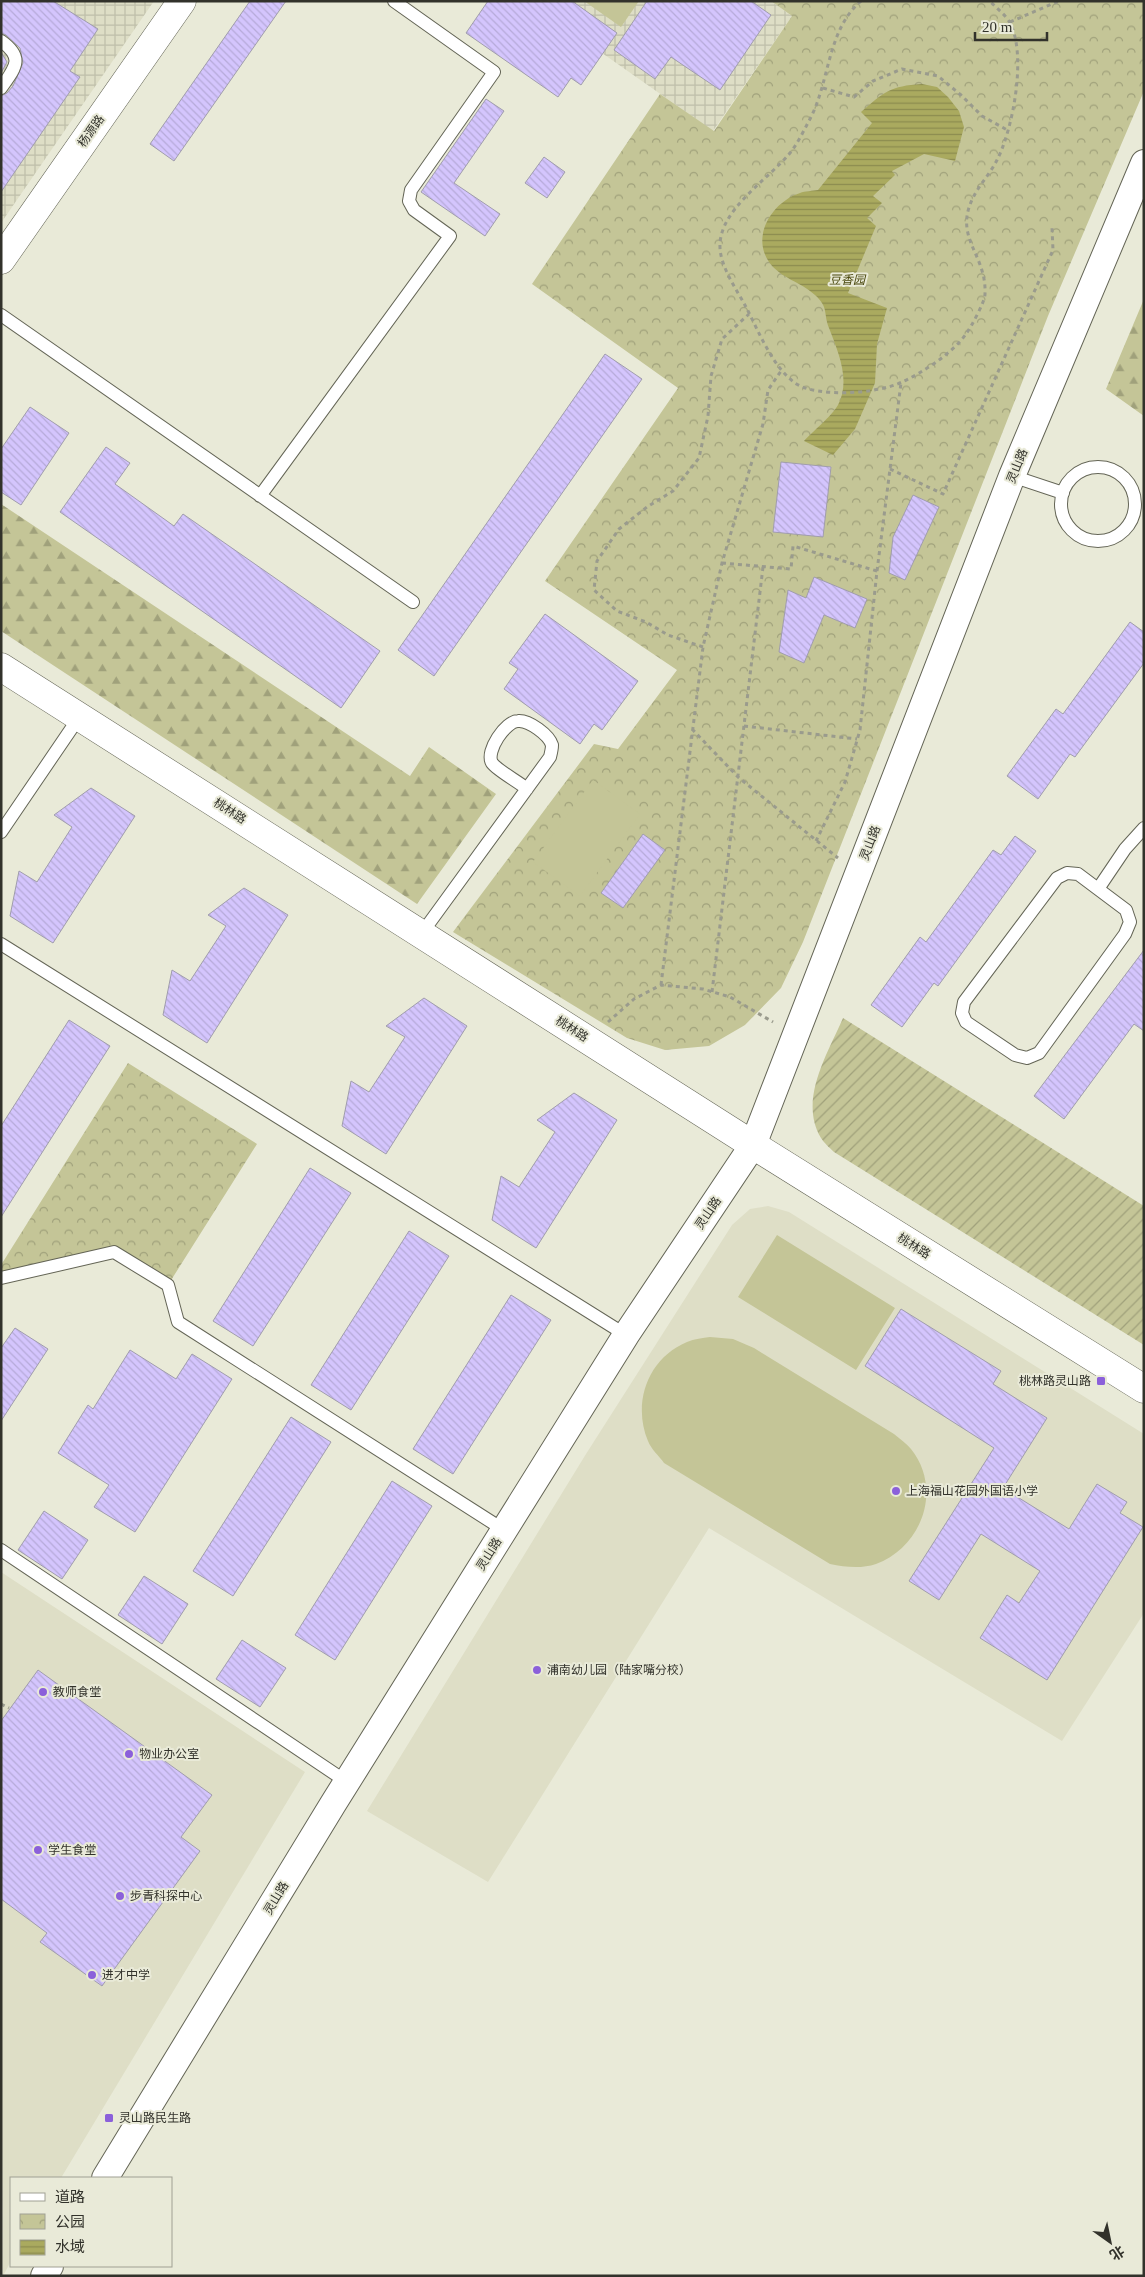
<svg xmlns="http://www.w3.org/2000/svg" width="1145" height="2277" font-family="'Times New Roman','Noto Sans SC',serif">
<style>
.built{fill:#dedec6}
.industrial{fill:url(#industrial-grid)}
.forest{fill:url(#forest-firs)}
.park{fill:url(#park-crowns)}
.garden{fill:url(#garden-furrows)}
.pitch{fill:#c4c597}
.water{fill:url(#water-rules)}
.building{fill:url(#building-back-hatch);stroke:#a09dac}
.lines{fill:none;stroke-linecap:round;stroke-linejoin:round}
.service-casing{stroke:#646556;stroke-width:14}
.minor-casing{stroke:#646556;stroke-width:28}
.tertiary-casing{stroke:#646556;stroke-width:29}
.path{stroke:#9a9b8d;stroke-width:3;stroke-dasharray:4 4;stroke-linecap:butt}
.service{stroke:#fff;stroke-width:12}
.minor{stroke:#fff;stroke-width:26}
.tertiary{stroke:#fff;stroke-width:28}
.poi-dot{fill:#8b60da;stroke:#e9ead8;stroke-width:2}
.labels{text-anchor:middle;dominant-baseline:central;stroke-width:4;stroke-linejoin:round;paint-order:stroke}
.street-label{font-size:12px;fill:#32322b;stroke:#e9ead8}
.park-label{font-size:12px;font-style:italic;fill:#49470d;stroke:#e9ead8}
.poi-label{font-size:12px;fill:#32322b;stroke:#e9ead8;text-anchor:start}
</style>
<defs>
<pattern id="industrial-grid" width="8" height="8" patternUnits="userSpaceOnUse" patternTransform="scale(1.25)"><rect width="8" height="8" fill="#dedec6"/><path d="M0 4h8M4 0v8" fill="none" stroke="#bfbfaa"/></pattern>
<pattern id="forest-firs" width="22" height="20" patternUnits="userSpaceOnUse" patternTransform="scale(1.25)"><rect width="22" height="20" fill="#c4c597"/><path d="M5 1l3.5 6h-7zM16 11l3.5 6h-7z" fill="#a0a17b"/></pattern>
<pattern id="park-crowns" width="20" height="18" patternUnits="userSpaceOnUse" patternTransform="scale(1.25)"><rect width="20" height="18" fill="#c4c597"/><path d="M2 6a3 3 0 1 1 6 0M12 15a3 3 0 1 1 6 0" fill="none" stroke="#a0a17b"/></pattern>
<pattern id="garden-furrows" width="10" height="10" patternUnits="userSpaceOnUse" patternTransform="scale(1.25)"><rect width="10" height="10" fill="#c4c597"/><path d="M-1 1l2-2M0 10L10 0M9 11l2-2" fill="none" stroke="#a0a17b"/></pattern>
<pattern id="water-rules" width="6" height="5" patternUnits="userSpaceOnUse" patternTransform="scale(1.25)"><rect width="6" height="5" fill="#aaaa5f"/><path d="M0 2.5h6" fill="none" stroke="#8b8b4f"/></pattern>
<pattern id="building-back-hatch" width="6" height="6" patternUnits="userSpaceOnUse" patternTransform="scale(1.25)"><rect width="6" height="6" fill="#d4c5fd"/><path d="M-1 5l2 2M0 0l6 6M5-1l2 2" fill="none" stroke="#b6aad9"/></pattern>
</defs>
<rect width="100%" height="100%" fill="#e9ead8"/>
<path class="built" d="M 768,1206 L 789,1212 L 1144,1434 L 1144,1613 L 1062,1741 L 709,1528 L 488,1882 L 367,1811 L 586,1454 L 732,1225 L 750,1209 Z
M 1,1572 L 305,1772 L 61,2178 L 11,2178 L 11,2261 L 3,2276 Z"/>
<path class="industrial" d="M 1,1 L 154,1 L 1,223 Z
M 528,1 L 771,1 L 792,16 L 713,131 Z"/>
<path class="forest" d="M 1144,299 L 1144,416 L 1106,389 Z
M 1,504 L 410,776 L 429,747 L 496,794 L 417,904 L 1,631 Z"/>
<path class="park" d="M 771,1 L 1144,1 L 1144,91 L 1048,316 L 803,942 L 781,988 L 745,1025 L 709,1046 L 665,1050 L 627,1038 L 453,932 L 594,744 L 618,749 L 677,670 L 545,581 L 678,388 L 532,284 L 660,94 L 714,131 L 792,16 Z
M 128,1063 L 257,1144 L 168,1285 L 114,1252 L 1,1278 L 1,1265 Z"/>
<path class="garden" d="M 843,1018 L 1144,1206 L 1144,1345 L 834,1152 C 830,1148 824,1143 821,1138 C 798,1100 828,1053 843,1018 Z"/>
<path class="pitch" d="M 584,1 L 639,1 L 621,27 Z
M 593,780 L 640,814 L 580,896 L 533,862 Z
M 777,1235 L 895,1308 L 856,1370 L 738,1297 Z
M 710,1337 L 733,1339 L 754,1348 L 894,1434 C 900,1439 907,1444 911,1449 C 943,1489 922,1547 876,1564 C 861,1569 845,1567 830,1564 L 664,1463 C 659,1456 651,1449 648,1441 C 632,1403 648,1358 687,1342 C 694,1339 703,1338 710,1337 Z"/>
<path class="water" d="M 922,84 L 937,87 L 948,97 L 959,111 L 964,127 L 955,161 L 924,154 L 892,171 L 895,175 L 873,196 L 882,203 L 867,218 L 876,226 L 848,293 L 887,308 L 877,344 L 875,383 L 855,429 L 833,455 L 804,441 C 813,431 832,416 838,405 C 851,380 838,352 829,328 C 823,312 829,308 815,295 C 801,282 780,278 769,262 C 751,236 772,202 800,193 C 805,191 813,191 818,190 L 872,123 L 861,112 C 884,92 890,86 922,84 Z"/>
<path class="building" d="M 1,1 L 53,1 L 98,29 L 70,71 L 80,77 L 1,192 L 1,96 L 7,93 L 13,86 L 23,63 L 20,48 L 6,35 L 1,33 Z
M 250,1 L 286,1 L 174,161 L 150,144 Z
M 488,1 L 572,1 L 617,33 L 581,85 L 571,78 L 558,97 L 466,33 Z
M 647,1 L 751,1 L 771,15 L 720,90 L 671,57 L 655,79 L 614,50 Z
M 1,52 L 7,62 L 1,73 Z
M 486,99 L 504,111 L 454,183 L 500,214 L 485,236 L 421,192 Z
M 544,157 L 565,172 L 547,198 L 525,183 Z
M 605,354 L 642,379 L 434,676 L 398,650 Z
M 30,407 L 69,433 L 21,505 L 1,492 L 1,449 Z
M 106,447 L 130,463 L 115,484 L 174,526 L 183,514 L 380,651 L 341,708 L 60,512 Z
M 781,462 L 831,467 L 823,537 L 773,532 Z
M 913,495 L 939,507 L 905,580 L 889,573 L 893,537 Z
M 814,577 L 867,599 L 855,628 L 824,615 L 804,663 L 779,652 L 788,590 L 806,598 Z
M 545,614 L 638,681 L 602,730 L 594,724 L 580,744 L 504,689 L 518,669 L 509,663 Z
M 1130,622 L 1144,632 L 1144,663 L 1075,757 L 1070,754 L 1038,799 L 1007,776 L 1056,709 L 1063,714 Z
M 91,788 L 135,816 L 53,943 L 10,916 L 19,871 L 37,882 L 72,827 L 54,815 Z
M 643,834 L 665,850 L 623,908 L 601,893 Z
M 1015,836 L 1036,851 L 938,986 L 934,983 L 902,1027 L 871,1005 L 920,937 L 926,942 L 993,850 L 1001,855 Z
M 244,888 L 288,915 L 207,1043 L 163,1015 L 172,970 L 190,981 L 226,926 L 208,915 Z
M 1144,950 L 1144,1031 L 1134,1024 L 1064,1119 L 1034,1096 Z
M 424,998 L 467,1026 L 386,1154 L 342,1126 L 351,1081 L 369,1092 L 405,1037 L 386,1026 Z
M 69,1020 L 110,1046 L 1,1217 L 1,1126 Z
M 574,1093 L 617,1120 L 536,1248 L 492,1220 L 501,1176 L 519,1187 L 555,1132 L 537,1120 Z
M 310,1168 L 351,1193 L 253,1346 L 213,1321 Z
M 409,1231 L 449,1256 L 351,1410 L 311,1385 Z
M 511,1295 L 551,1320 L 453,1474 L 413,1449 Z
M 901,1309 L 1001,1371 L 993,1384 L 1047,1418 L 1003,1488 L 1069,1529 L 1097,1484 L 1127,1502 L 1120,1513 L 1143,1527 L 1047,1680 L 980,1638 L 1007,1595 L 1019,1603 L 1040,1571 L 981,1534 L 939,1600 L 909,1581 L 994,1448 L 865,1366 Z
M 15,1328 L 48,1349 L 1,1421 L 1,1348 Z
M 130,1350 L 176,1379 L 192,1354 L 232,1379 L 135,1532 L 94,1507 L 109,1485 L 58,1453 L 88,1405 L 93,1409 Z
M 291,1417 L 331,1442 L 233,1596 L 193,1571 Z
M 392,1481 L 432,1506 L 335,1660 L 295,1635 Z
M 44,1511 L 88,1540 L 62,1579 L 18,1550 Z
M 144,1576 L 188,1604 L 162,1644 L 118,1615 Z
M 242,1640 L 286,1668 L 260,1707 L 216,1679 Z
M 38,1670 L 212,1795 L 181,1837 L 200,1851 L 102,1986 L 40,1942 L 47,1933 L 1,1899 L 1,1721 Z"/>
<g class="lines">
<g class="service-casing">
<path id="service" d="M 1,41 C 25,58 15,68 1,88
M 1,315 L 413,602
M1061 504a37 37 0 1 1 74 0a37 37 0 1 1-74 0Z
M 1012,476 L 1063,493
M 260,496 L 450,236 L 414,210 L 409,201 L 411,190 L 494,72 L 394,1
M 1,832 L 80,716
M 1067,873 L 1078,874 L 1126,910 L 1130,922 L 1125,934 L 1039,1053 L 1027,1058 L 1015,1055 L 966,1022 L 962,1013 L 964,1002 L 1057,878 Z
M 1098,889 L 1125,849 L 1144,828
M 422,933 L 550,757 C 551,753 552,749 552,745 C 549,735 529,720 518,721 C 506,721 485,751 492,763 C 498,771 519,782 527,789
M 1,944 L 626,1335
M 1,1278 L 114,1252 L 168,1285 L 178,1322 L 504,1530
M 1,1550 L 347,1782"/>
</g>
<g class="minor-casing">
<path id="minor" d="M 105,2178 L 333,1804 L 626,1335 L 753,1145 L 1012,476 L 1144,163
M 44,2276 L 50,2266"/>
</g>
<g class="tertiary-casing">
<path id="tertiary" d="M 1,260 L 182,1
M 1,667 L 753,1145 L 1144,1389"/>
</g>
<path class="path" d="M 861,1 C 827,30 830,81 810,119 C 804,130 798,143 790,153 C 768,180 718,210 720,248 C 721,268 737,290 746,307 C 759,332 772,366 795,383 C 816,398 878,394 902,382 C 922,373 953,353 966,334 C 971,327 985,302 985,294 C 987,251 948,236 978,189 C 984,180 992,170 997,160 C 1013,129 1027,55 1010,23 C 1006,15 996,8 990,1
M 1010,22 L 1059,1
M 823,88 L 854,97 L 873,81 L 902,69 L 938,76 L 961,95 L 982,116 L 1009,131
M 890,469 L 943,494 L 1053,250 L 1052,228
M 722,563 L 791,569 L 793,546 L 877,571 L 860,730 L 845,782 L 816,841
M 877,571 L 901,383
M 703,647 L 668,635 L 646,622 L 617,611 L 594,590 L 597,561 L 619,529 L 647,507 L 673,491 L 699,458 L 708,416 L 711,376 L 722,339 L 749,314
M 744,726 L 857,739
M 692,729 L 738,777 L 838,858
M 661,985 L 703,647 L 722,563 L 763,424 L 768,390 L 781,371
M 712,992 L 763,567
M 608,1022 L 634,999 L 661,985 L 703,989 L 730,997 L 773,1022
M 1,1704 L 9,1708"/>
<use href="#service" class="service"/>
<use href="#minor" class="minor"/>
<use href="#tertiary" class="tertiary"/>
</g>
<g class="poi-dot">
<rect x="1096" y="1376" width="10" height="10" rx="2.5"/>
<circle cx="896" cy="1491" r="5"/>
<circle cx="537" cy="1670" r="5"/>
<circle cx="43" cy="1692" r="5"/>
<circle cx="129" cy="1754" r="5"/>
<circle cx="38" cy="1850" r="5"/>
<circle cx="120" cy="1896" r="5"/>
<circle cx="92" cy="1975" r="5"/>
<rect x="104" y="2113" width="10" height="10" rx="2.5"/>
</g>
<g class="labels">
<g class="street-label">
<text transform="translate(91 131) rotate(-55)">杨源路</text>
<text transform="translate(1017 466) rotate(-68)">灵山路</text>
<text transform="translate(230 811) rotate(33)">桃林路</text>
<text transform="translate(870 843) rotate(-69)">灵山路</text>
<text transform="translate(572 1029) rotate(33)">桃林路</text>
<text transform="translate(708 1213) rotate(-56)">灵山路</text>
<text transform="translate(914 1246) rotate(32)">桃林路</text>
<text transform="translate(489 1554) rotate(-58)">灵山路</text>
<text transform="translate(276 1898) rotate(-59)">灵山路</text>
</g>
<g class="park-label">
<text x="847" y="280">豆香园</text>
</g>
<g class="poi-label">
<text x="1091" y="1381" text-anchor="end">桃林路灵山路</text>
<text x="906" y="1491">上海福山花园外国语小学</text>
<text x="547" y="1670">浦南幼儿园（陆家嘴分校）</text>
<text x="53" y="1692">教师食堂</text>
<text x="139" y="1754">物业办公室</text>
<text x="48" y="1850">学生食堂</text>
<text x="130" y="1896">步青科探中心</text>
<text x="102" y="1975">进才中学</text>
<text x="119" y="2118">灵山路民生路</text>
</g>
</g>
<rect width="1145" height="2277" fill="none" stroke="#32322b" stroke-width="5"/>
<rect x="10" y="2177" width="162" height="90" fill="#e9ead8" stroke="#a0a093"/>
<rect x="20" y="2193" width="25" height="8" fill="#ffffff" stroke="#a0a093"/>
<text x="55" y="2202" font-size="15" fill="#32322b">道路</text>
<rect x="20" y="2214" width="25" height="15" fill="url(#park-crowns)" stroke="#a0a093"/>
<text x="55" y="2227" font-size="15" fill="#32322b">公园</text>
<rect x="20" y="2240" width="25" height="15" fill="url(#water-rules)" stroke="#a0a093"/>
<text x="55" y="2252" font-size="15" fill="#32322b">水域</text>
<g transform="translate(1110 2242) rotate(147)" stroke="#e9ead8" stroke-width="4" paint-order="stroke">
<path d="M0-4L9 19L0 12L-9 19Z" fill="#32322b"/>
<text y="-8" font-size="14" font-weight="bold" text-anchor="middle" fill="#32322b">北</text>
</g>
<path d="M975 32v8h72v-8" fill="none" stroke="#32322b" stroke-width="2.5"/>
<text x="982" y="32" font-size="15" fill="#32322b" stroke="#e9ead8" stroke-width="4" paint-order="stroke">20 m</text>
</svg>
